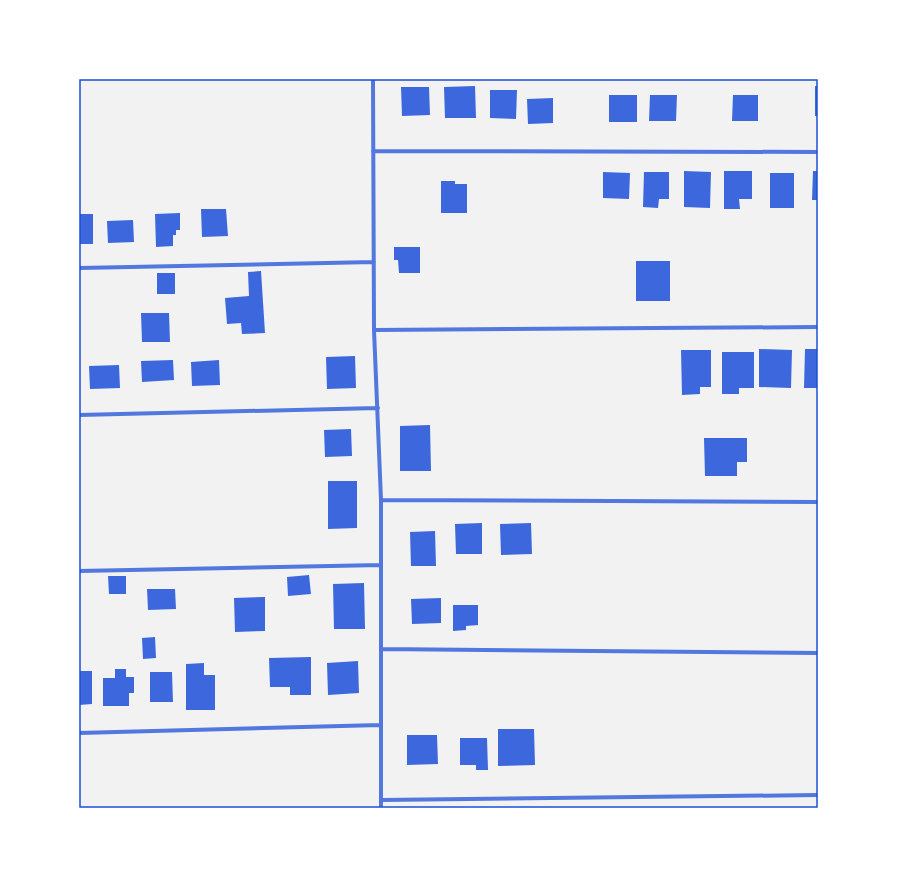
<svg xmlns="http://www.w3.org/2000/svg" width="897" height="887" font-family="Literata,serif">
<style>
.building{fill:#3d67dc}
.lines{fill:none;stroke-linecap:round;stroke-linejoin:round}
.minor{stroke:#5277de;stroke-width:4}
.neatline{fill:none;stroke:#1d4ed8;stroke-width:1.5}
</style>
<rect width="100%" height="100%" fill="#f2f2f2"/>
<path class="building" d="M 475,86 L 476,118 L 445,118 L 444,87 Z
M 815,86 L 818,86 L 818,116 L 815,116 Z
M 401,87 L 429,87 L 430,115 L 402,116 Z
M 490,90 L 517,90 L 516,119 L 490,118 Z
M 609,95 L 637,95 L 637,122 L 609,122 Z
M 650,95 L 677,95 L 676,121 L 649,121 Z
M 733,95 L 758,95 L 758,121 L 732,121 Z
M 553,98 L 553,123 L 528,124 L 527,99 Z
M 684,171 L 711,172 L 710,208 L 684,207 Z
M 724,171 L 752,171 L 752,199 L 739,199 L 740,209 L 724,209 Z
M 813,171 L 818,171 L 818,200 L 812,200 Z
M 603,172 L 630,173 L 629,199 L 603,198 Z
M 644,172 L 669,172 L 669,199 L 659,199 L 658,208 L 643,207 Z
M 770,173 L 794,173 L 794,208 L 770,208 Z
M 441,181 L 455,181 L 455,184 L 467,184 L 467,213 L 441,213 Z
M 201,209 L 226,209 L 228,236 L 202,237 Z
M 180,213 L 180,230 L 176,230 L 176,235 L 173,235 L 173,246 L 156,247 L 155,214 Z
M 79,214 L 93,214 L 93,244 L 79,244 Z
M 133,220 L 134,242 L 108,243 L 107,221 Z
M 394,247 L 420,247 L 420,273 L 399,273 L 398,260 L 394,260 Z
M 636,261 L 670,261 L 670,301 L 636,301 Z
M 261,271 L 265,333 L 242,334 L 241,323 L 227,324 L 225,298 L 249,296 L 248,272 Z
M 157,273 L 175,273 L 175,294 L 157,294 Z
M 141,313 L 169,313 L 170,342 L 142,342 Z
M 759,349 L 792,350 L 791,388 L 759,387 Z
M 805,349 L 818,349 L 818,388 L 804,388 Z
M 681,350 L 711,350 L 711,387 L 700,387 L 700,394 L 682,395 Z
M 722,352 L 754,352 L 754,388 L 739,388 L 739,394 L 722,394 Z
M 355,356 L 356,388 L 327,389 L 326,357 Z
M 173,360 L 174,380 L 142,382 L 141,361 Z
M 219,360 L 220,385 L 192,386 L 191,362 Z
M 119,365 L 120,388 L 90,389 L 89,366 Z
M 430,425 L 431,471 L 400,471 L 400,426 Z
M 351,429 L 352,456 L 325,457 L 324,430 Z
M 704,438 L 747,438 L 747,462 L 737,462 L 737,476 L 705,476 Z
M 328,481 L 357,481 L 357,528 L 328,529 Z
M 482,523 L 482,554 L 456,554 L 455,524 Z
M 531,523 L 532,554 L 501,555 L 500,524 Z
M 435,531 L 436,566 L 411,566 L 410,532 Z
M 309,575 L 311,594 L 288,596 L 287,577 Z
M 108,576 L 126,576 L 126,594 L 109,594 Z
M 364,583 L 365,629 L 334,629 L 333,584 Z
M 147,589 L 175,589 L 176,609 L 148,610 Z
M 265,597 L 265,631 L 235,632 L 234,598 Z
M 441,598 L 441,623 L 412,624 L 411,599 Z
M 453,605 L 478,605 L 478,625 L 466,626 L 466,630 L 453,631 Z
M 155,637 L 156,658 L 143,659 L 142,638 Z
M 311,657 L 311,695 L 290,695 L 290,687 L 270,687 L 269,658 Z
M 358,661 L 359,693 L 328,695 L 327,663 Z
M 204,663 L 204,675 L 215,675 L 215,710 L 186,710 L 186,664 Z
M 115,669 L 126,669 L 126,677 L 134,677 L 134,693 L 129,693 L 129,706 L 103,706 L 103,678 L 115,678 Z
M 79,671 L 92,671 L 92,704 L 79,705 Z
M 150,672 L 172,672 L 173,702 L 150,702 Z
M 498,729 L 534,729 L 535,765 L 498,766 Z
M 407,735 L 437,735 L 438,764 L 407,765 Z
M 460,738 L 487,738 L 488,770 L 476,770 L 476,765 L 460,765 Z"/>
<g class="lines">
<path class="minor" d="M 373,79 L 374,330 L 381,500 L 381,808
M 373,151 L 818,152
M 79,268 L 374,262
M 374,330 L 818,327
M 79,415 L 378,408
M 381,500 L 818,502
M 79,571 L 381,565
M 381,649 L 818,653
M 79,733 L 380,725
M 381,800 L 818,795"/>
</g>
<rect width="897" height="887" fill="none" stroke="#ffffff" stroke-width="160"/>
<rect x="80" y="80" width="737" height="727" class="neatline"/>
</svg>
